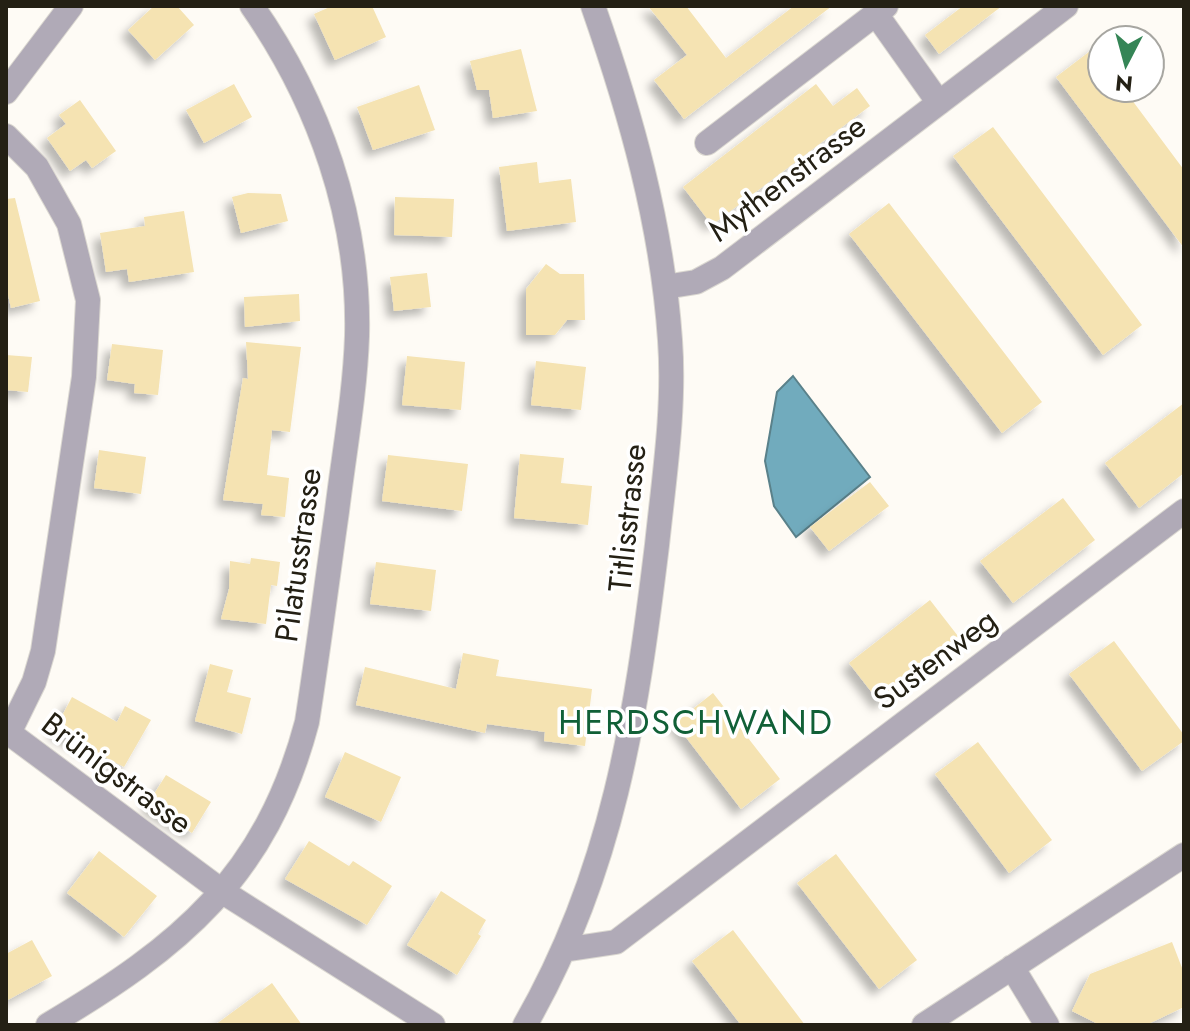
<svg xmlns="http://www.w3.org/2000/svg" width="1190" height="1031" font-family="Jost,sans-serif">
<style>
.water{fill:#71abbd;stroke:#5a818a;stroke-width:2}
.building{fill:#f5e3b2;filter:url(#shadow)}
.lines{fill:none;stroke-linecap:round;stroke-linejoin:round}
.minor-casing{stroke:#dbd8d1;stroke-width:26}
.minor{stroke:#b0aab7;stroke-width:24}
.labels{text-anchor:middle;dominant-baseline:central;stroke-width:7;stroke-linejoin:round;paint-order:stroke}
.street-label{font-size:32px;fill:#242014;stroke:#fff}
.neighbourhood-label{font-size:34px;letter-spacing:2px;fill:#116037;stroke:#fff}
</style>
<defs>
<filter id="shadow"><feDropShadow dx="-7" dy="7" stdDeviation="4" flood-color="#0004"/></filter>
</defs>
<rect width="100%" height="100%" fill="#fefbf5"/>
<path class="water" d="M 793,376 L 870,477 L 796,537 L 774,506 L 765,461 L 777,392 Z"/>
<path class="building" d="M 154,6 L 177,6 L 194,25 L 155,60 L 128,30 Z
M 332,6 L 372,6 L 386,37 L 335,60 L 314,14 Z
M 648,6 L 686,6 L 726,58 L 794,6 L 832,6 L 684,119 L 654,80 L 687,55 Z
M 963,6 L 1002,6 L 939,54 L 925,35 Z
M 1102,42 L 1102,88 L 1123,88 L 1184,170 L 1184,248 L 1056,77 Z
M 521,49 L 537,111 L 493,118 L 489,90 L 477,90 L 470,61 Z
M 234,84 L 252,117 L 204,143 L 186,110 Z
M 816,84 L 833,106 L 857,88 L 870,106 L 712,225 L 683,187 Z
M 419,85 L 435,130 L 373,150 L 357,107 Z
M 80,100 L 116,151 L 92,168 L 86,160 L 70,171 L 47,138 L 66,124 L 59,115 Z
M 993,127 L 1142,325 L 1103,355 L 953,156 Z
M 537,162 L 539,183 L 571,179 L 576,222 L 507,231 L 499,167 Z
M 248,193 L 281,194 L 288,221 L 241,233 L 232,197 Z
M 395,197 L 454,199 L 452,237 L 394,235 Z
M 15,198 L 40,301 L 11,308 L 6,286 L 6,199 Z
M 889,203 L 1042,402 L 1002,433 L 849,234 Z
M 184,211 L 194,272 L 129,282 L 127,269 L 106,272 L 100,233 L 145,226 L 144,217 Z
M 546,264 L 560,274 L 584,274 L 585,320 L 567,320 L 555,335 L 526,335 L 526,289 Z
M 427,273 L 431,307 L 394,311 L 390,277 Z
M 299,294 L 300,321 L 245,327 L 244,297 Z
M 246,342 L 301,347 L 290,432 L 272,430 L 267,475 L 289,478 L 285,517 L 261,515 L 263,504 L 223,500 L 243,378 L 248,379 Z
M 112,344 L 163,350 L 158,395 L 134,393 L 135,384 L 107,380 Z
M 6,355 L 32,357 L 28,392 L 6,390 Z
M 407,356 L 465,362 L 461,410 L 402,405 Z
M 536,361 L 586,367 L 581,410 L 531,405 Z
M 1184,403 L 1184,473 L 1139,508 L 1105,463 Z
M 99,450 L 146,457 L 141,494 L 94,488 Z
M 520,454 L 564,458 L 561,483 L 592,486 L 588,525 L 514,518 Z
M 388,455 L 468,464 L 462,511 L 382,501 Z
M 870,482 L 889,506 L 829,551 L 810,527 Z
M 1063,498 L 1095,540 L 1013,603 L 980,561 Z
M 251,558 L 280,562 L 277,586 L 271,585 L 266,624 L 221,619 L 229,589 L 230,561 L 250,564 Z
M 376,562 L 436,570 L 431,611 L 370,604 Z
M 930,600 L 961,640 L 880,703 L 849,663 Z
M 1114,641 L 1184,735 L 1184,741 L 1142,771 L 1069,674 Z
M 463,653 L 499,660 L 496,676 L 592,689 L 585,746 L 544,741 L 545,732 L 487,724 L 485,733 L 356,705 L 365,667 L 456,689 Z
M 210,664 L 233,670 L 227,692 L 251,698 L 242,734 L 195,721 Z
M 713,693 L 780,779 L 741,809 L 675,723 Z
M 72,697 L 117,722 L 125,706 L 151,720 L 124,767 L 54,731 Z
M 978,742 L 1052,840 L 1009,873 L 935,774 Z
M 345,752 L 401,777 L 381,822 L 325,797 Z
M 166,775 L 211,802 L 192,833 L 147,805 Z
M 309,841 L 349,866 L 353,861 L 392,886 L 367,925 L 285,879 Z
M 99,851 L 157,896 L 124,937 L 67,893 Z
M 836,854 L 917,960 L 879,989 L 797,883 Z
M 441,891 L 486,920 L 478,934 L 481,936 L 457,975 L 407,945 Z
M 733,930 L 805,1025 L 741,1025 L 715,991 L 692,961 Z
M 32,940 L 52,976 L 6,1001 L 6,954 Z
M 1172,942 L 1184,973 L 1184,1007 L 1146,1025 L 1100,1025 L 1072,1011 L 1090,974 Z
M 272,983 L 302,1025 L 215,1025 Z"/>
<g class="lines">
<g class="minor-casing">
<path id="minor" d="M 876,14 L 939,103
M 6,92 L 71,6
M 6,136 L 37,167 L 69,224 L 88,300 L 84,377 L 43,651 L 34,682 L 9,733 L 223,892 L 433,1025
M 707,143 L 886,6
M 665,287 L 696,282 L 722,268 L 1066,6
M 563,950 L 616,942 L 1184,511
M 1012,967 L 1047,1025
M 48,1025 C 180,947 266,877 307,722 C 318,652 327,581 337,511 C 344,453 355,394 357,336 C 360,218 319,102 252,6
M 525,1025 C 613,872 636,717 657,545 C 664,478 675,408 670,340 C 662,224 631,115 593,6
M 924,1025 L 1184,855"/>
</g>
<use href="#minor" class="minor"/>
</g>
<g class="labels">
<g class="street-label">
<text transform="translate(787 178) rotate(-37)">Mythenstrasse</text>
<text transform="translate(627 518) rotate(-84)">Titlisstrasse</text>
<text transform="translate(298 555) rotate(-82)">Pilatusstrasse</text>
<text transform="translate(935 659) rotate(-37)">Sustenweg</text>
<text transform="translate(117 773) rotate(37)">Brünigstrasse</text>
</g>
<g class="neighbourhood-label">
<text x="696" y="722">HERDSCHWAND</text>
</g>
</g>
<rect width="1190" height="1031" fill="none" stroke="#242014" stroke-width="16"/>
<g transform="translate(1126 64) rotate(186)"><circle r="38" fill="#ffffff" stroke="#a7a6a1" stroke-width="2"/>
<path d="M0-6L14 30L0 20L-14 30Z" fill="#358556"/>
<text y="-12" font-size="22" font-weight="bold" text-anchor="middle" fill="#242014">N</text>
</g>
</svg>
